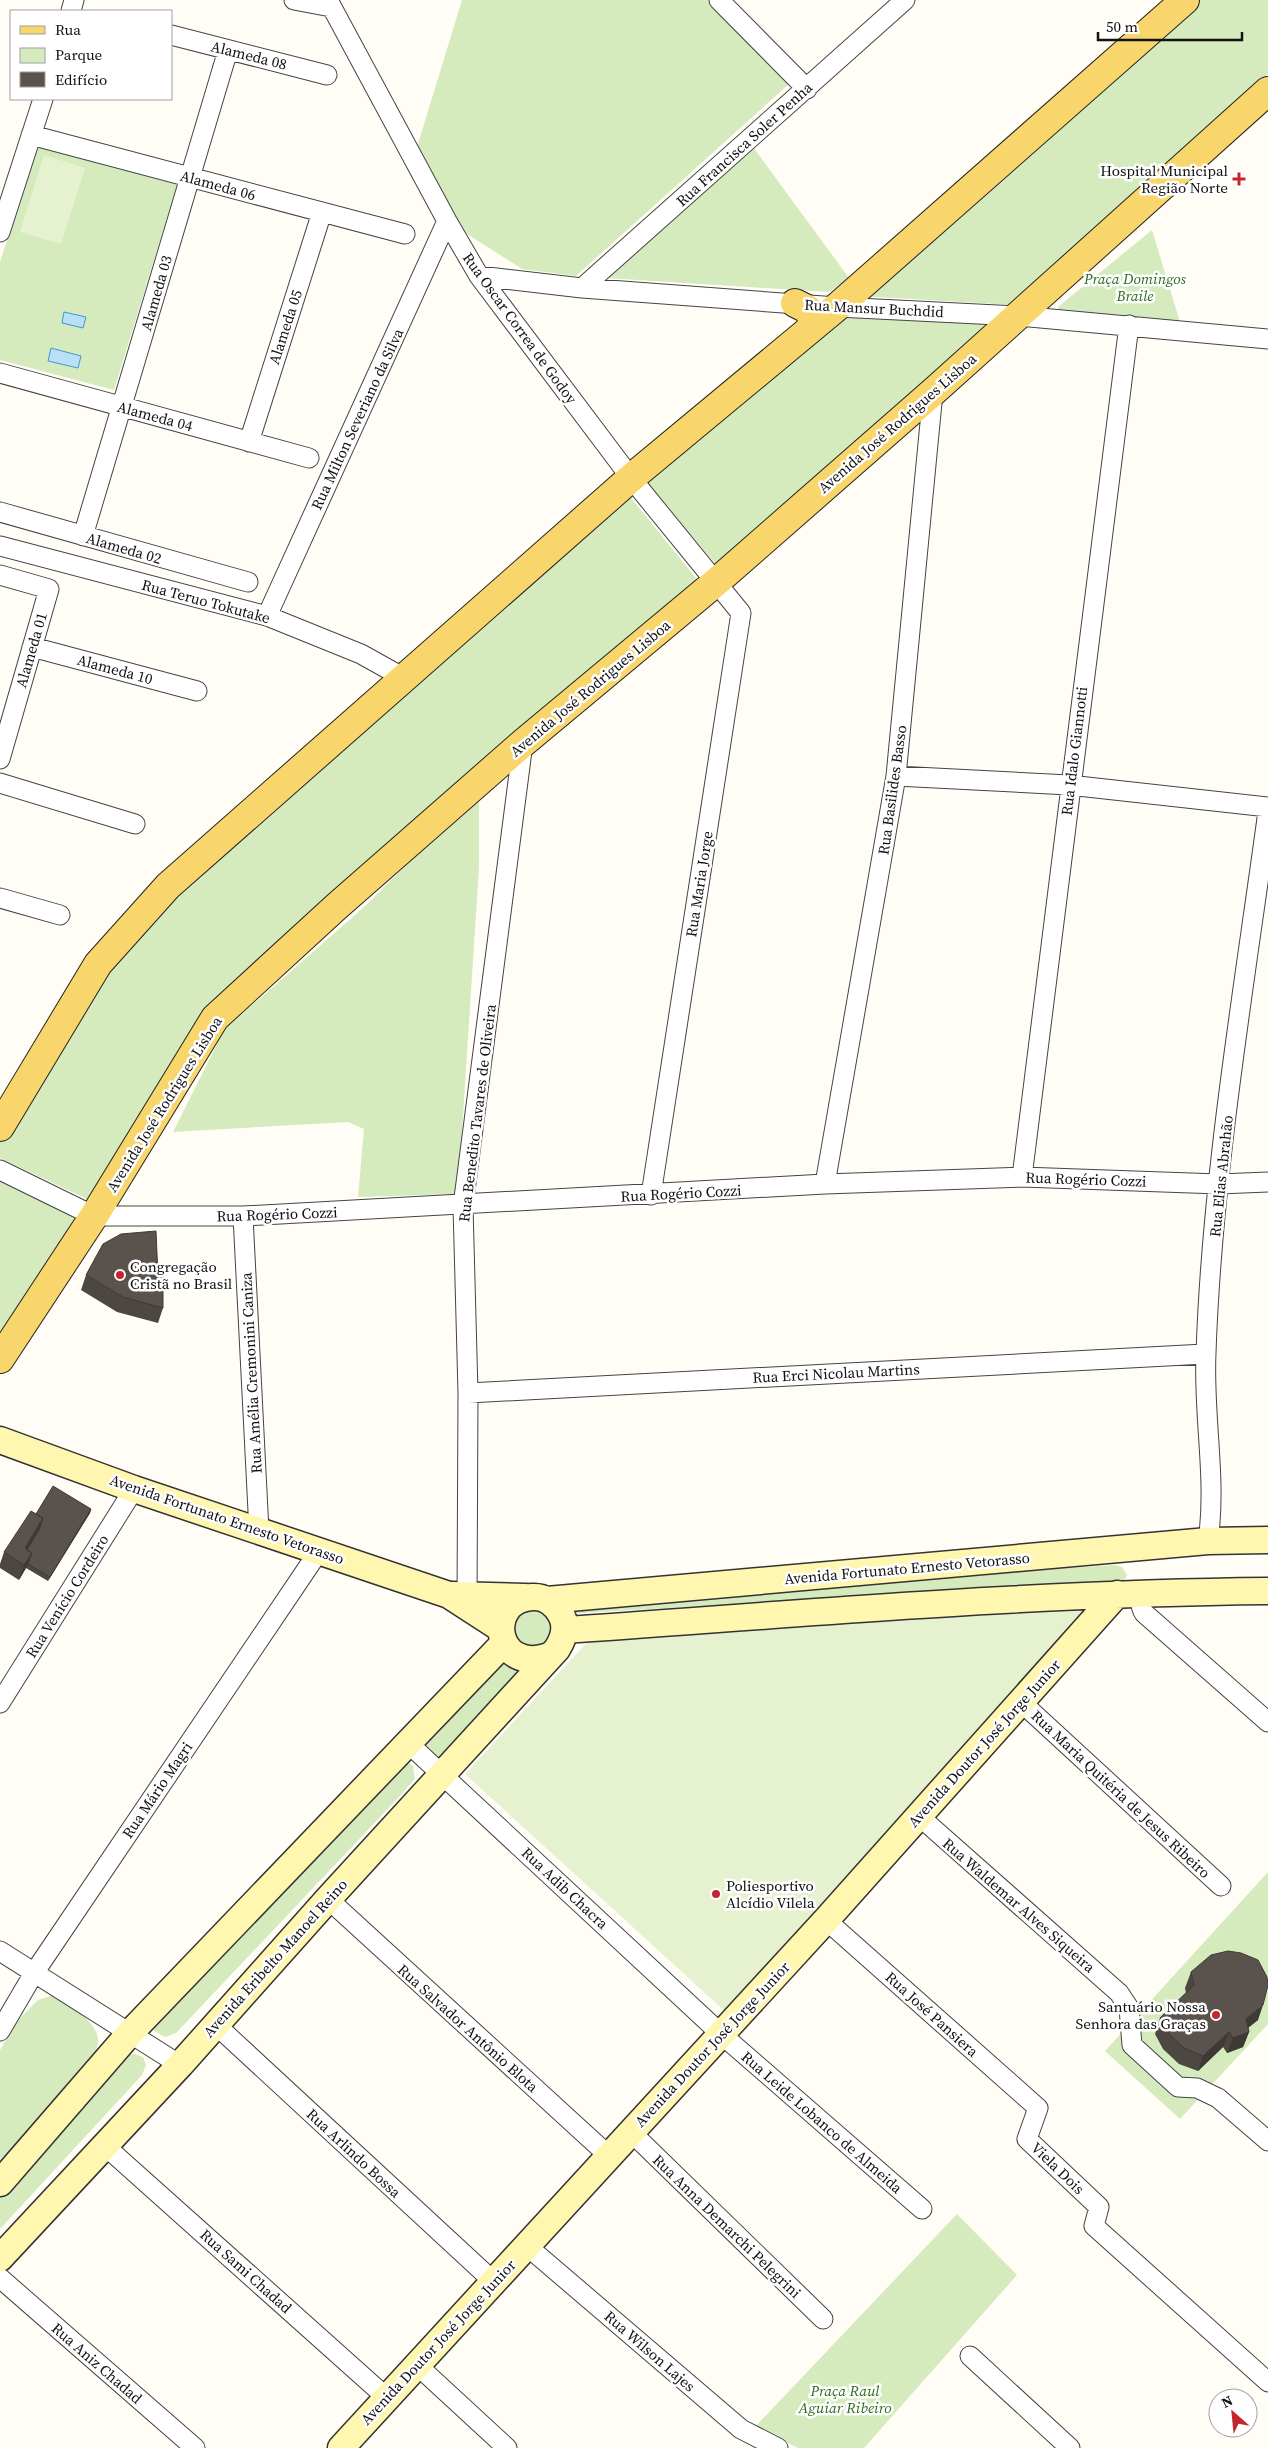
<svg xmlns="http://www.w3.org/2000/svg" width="1268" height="2448" font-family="'Source Serif 4',serif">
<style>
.green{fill:#d5ebbd}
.pitch{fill:#e6f2cf}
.water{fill:#b9e0f7;stroke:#3f96cf}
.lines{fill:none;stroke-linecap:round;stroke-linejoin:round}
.street-casing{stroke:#444;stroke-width:21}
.secondary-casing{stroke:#333;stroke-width:29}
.primary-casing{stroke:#222;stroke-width:30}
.street{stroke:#fff;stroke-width:19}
.secondary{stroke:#fff6b0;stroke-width:26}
.primary{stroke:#f9d66b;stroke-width:28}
.wall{fill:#4d4742}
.shaded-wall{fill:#3f3936}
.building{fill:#5a524d;stroke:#3f3936}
.poi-dot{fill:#c4262e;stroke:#fff;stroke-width:2}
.labels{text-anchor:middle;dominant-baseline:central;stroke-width:5;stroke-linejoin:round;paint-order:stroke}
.street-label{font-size:15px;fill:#111;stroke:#fff}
.poi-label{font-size:15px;fill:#111;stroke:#fff;text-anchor:end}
.park-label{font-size:15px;font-style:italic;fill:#2f6b1f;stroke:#fff}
</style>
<rect width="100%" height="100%" fill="#fffdf5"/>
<path class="green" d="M 462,0 L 713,0 L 790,83 L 576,276 L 522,269 L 461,230 L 417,147 Z
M 1198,0 L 1268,0 L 1268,74 L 1014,305 L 861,296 Z
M 37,144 L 178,182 L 114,390 L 0,360 L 0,262 Z
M 753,147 L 849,278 L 829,292 L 606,278 Z
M 1152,230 L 1180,322 L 1062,316 L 1058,307 Z
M 844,315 L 998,323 L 720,569 L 645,480 Z
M 627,493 L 700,583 L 334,890 L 212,1013 L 93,1202 L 0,1158 L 0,1139 L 103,967 L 174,891 Z
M 479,793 L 479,867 L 458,1194 L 358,1197 L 364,1129 L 348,1122 L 173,1132 L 224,1030 L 364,907 Z
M 0,1180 L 79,1220 L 0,1345 Z
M 1115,1565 L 1122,1567 L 1127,1575 L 1123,1582 L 562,1614 L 569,1599 Z
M 549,1607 L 554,1644 L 520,1652 L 507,1622 L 511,1614 Z
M 503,1664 L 524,1677 L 438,1761 L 422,1746 Z
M 404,1759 L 413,1766 L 415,1779 L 399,1797 L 176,2033 L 165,2037 L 154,2031 L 152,2019 Z
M 1268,1872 L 1268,2024 L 1180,2119 L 1105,2051 Z
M 54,1995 C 67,2002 97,2022 98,2039 C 99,2045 95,2053 94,2059 L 0,2160 L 0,2050 L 16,2022 L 38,2000 Z
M 135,2054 L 143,2057 L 146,2065 L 142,2075 L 0,2229 L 0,2196 L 126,2055 Z
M 957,2214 L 1017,2275 L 864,2448 L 798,2448 L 755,2427 Z"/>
<path class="pitch" d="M 44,155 L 85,168 L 61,244 L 20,232 Z
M 1092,1608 L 728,2014 L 465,1774 L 591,1638 Z"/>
<path class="water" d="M 64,312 L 86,317 L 83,328 L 62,323 Z
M 51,348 L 81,356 L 78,368 L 48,361 Z"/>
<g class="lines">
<g class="street-casing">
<path id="street" d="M 294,0 L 331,7
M 328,0 L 447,221 L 479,276 L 631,478 L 741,613 L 651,1195
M 719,0 L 807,89
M 71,11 L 74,0
M 171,35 L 327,75
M 31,135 L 405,234
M 0,232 L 43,99
M 479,276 L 582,288 L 837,307 L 1019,316 L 1268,339
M 582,288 L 905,0
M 0,373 L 309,458
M 249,442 L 322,212
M 0,512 L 248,582
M 83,536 L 228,50
M 0,546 L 267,616 L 361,654 L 404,678
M 0,575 L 49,589 L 0,759
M 267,616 L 447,221
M 32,647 L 197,691
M 896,776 L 1069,785 L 1268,807
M 0,783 L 135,824
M 0,898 L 60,915
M 0,1170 L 94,1216 L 243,1216 L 825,1184 L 1022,1177 L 1219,1184 L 1268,1182
M 1022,1177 L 1129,325
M 825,1184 L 896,776 L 933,392
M 243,1216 L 259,1531
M 468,1393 L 1205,1354
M 1208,1541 C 1217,1479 1203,1416 1206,1353 C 1212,1174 1244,989 1268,811
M 1146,1592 C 1141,1600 1139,1605 1144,1613 L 1268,1722
M 467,1605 L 468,1393 L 463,1206 L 523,743
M 1021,1702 L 1221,1886
M 0,1703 L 134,1489
M 408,1743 L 721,2034 L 922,2209
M 919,1816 L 1119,1993 L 1129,2008 L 1132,2045 L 1178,2087 L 1197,2088 L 1218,2098 L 1268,2141
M 328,1899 L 609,2156
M 826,1920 L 1038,2108 L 1027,2139 L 1099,2207 L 1094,2226 L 1268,2382
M 0,1951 L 180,2065
M 215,2024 L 494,2282
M 0,2031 L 34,1973 L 319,1551
M 631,2132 L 823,2319
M 104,2145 L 387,2398
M 527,2246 L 741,2429 L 778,2448
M 0,2278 L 195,2448
M 970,2356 L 1070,2448
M 417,2365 L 507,2448"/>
</g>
<g class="secondary-casing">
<path id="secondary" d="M 0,1440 L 134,1489 L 449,1595 L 500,1628
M 452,1595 L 525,1597
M 547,1600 L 1208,1541 L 1268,1540
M 565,1630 C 799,1614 1033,1593 1268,1591
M 0,2183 L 130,2033 L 504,1643
M 0,2258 L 180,2065 L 328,1899 L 557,1649 C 564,1638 568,1625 560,1613 C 554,1603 544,1596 532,1597 C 484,1600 494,1675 549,1656
M 341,2448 L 826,1920 L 1117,1594"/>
</g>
<g class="primary-casing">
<path id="primary" d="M 795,303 L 809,310 L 812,318 L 811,328
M 0,1127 L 98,964 L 168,886 L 631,478 L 837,307 L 1185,0
M 0,1359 L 94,1216 L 215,1018 L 336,907 L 523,743 L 715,583 L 933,392 L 1268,91"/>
</g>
<use href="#street" class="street"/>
<use href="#secondary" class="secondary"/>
<use href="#primary" class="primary"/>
</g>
<path class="wall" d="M 86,1275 L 158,1276 L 163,1308 L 158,1323 L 117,1312 L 81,1290 Z
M 91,1509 L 90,1513 L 48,1581 L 26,1568 L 19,1580 L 0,1568 L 0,1564 L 4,1552 L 36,1514 Z
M 1191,1972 L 1258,2020 L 1248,2028 L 1249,2032 L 1243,2047 L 1227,2053 L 1223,2047 L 1198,2071 L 1179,2064 L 1163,2049 L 1155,2034 L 1160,2018 L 1186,1993 L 1185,1988 Z"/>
<path class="shaded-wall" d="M 91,1509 L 90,1513 L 48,1581 L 50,1577 Z
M 43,1518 L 38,1534 L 21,1560 L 25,1548 Z
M 32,1553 L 26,1568 L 19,1580 L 24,1565 Z
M 1263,2005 L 1258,2020 L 1240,2034 L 1246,2019 Z
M 1229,2032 L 1223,2047 L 1198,2071 L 1203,2056 Z
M 1249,2032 L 1243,2047 L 1227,2053 L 1233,2038 Z"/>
<path class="building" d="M 156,1231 L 158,1276 L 163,1276 L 163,1308 L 123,1297 L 86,1275 L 103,1244 L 121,1234 Z
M 53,1486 L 91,1509 L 50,1577 L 28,1564 L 32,1553 L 27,1550 L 39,1530 L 43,1518 L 36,1514 Z
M 31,1511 L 43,1518 L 25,1548 L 32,1553 L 24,1565 L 4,1552 Z
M 1228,1951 L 1241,1953 L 1258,1960 L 1267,1977 L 1268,1985 L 1263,2005 L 1246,2019 L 1249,2032 L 1233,2038 L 1229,2032 L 1203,2056 L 1184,2048 L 1169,2034 L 1160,2018 L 1194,1985 L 1191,1972 L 1211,1955 Z"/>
<g class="poi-dot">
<path d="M1236.5 171.5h5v5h5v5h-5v5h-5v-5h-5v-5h5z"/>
<circle cx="120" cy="1275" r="5"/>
<circle cx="716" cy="1894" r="5"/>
<circle cx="1216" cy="2015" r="5"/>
</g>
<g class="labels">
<g class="street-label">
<text transform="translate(249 55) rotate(14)">Alameda 08</text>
<text transform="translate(744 144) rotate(-42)">Rua Francisca Soler Penha</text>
<text transform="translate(218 185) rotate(15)">Alameda 06</text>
<text transform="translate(156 293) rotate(-74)">Alameda 03</text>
<text transform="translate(874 308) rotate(3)">Rua Mansur Buchdid</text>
<text transform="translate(285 327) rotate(-72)">Alameda 05</text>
<text transform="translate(520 328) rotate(54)">Rua Oscar Correa de Godoy</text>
<text transform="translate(155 416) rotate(15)">Alameda 04</text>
<text transform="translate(357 419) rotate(-65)">Rua Milton Severiano da Silva</text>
<text transform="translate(897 423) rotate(-41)">Avenida José Rodrigues Lisboa</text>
<text transform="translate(124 548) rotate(16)">Alameda 02</text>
<text transform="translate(206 601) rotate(15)">Rua Teruo Tokutake</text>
<text transform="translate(31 650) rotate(-74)">Alameda 01</text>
<text transform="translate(115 669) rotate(15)">Alameda 10</text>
<text transform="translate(590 688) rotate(-40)">Avenida José Rodrigues Lisboa</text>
<text transform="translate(1074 751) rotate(-83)">Rua Idalo Giannotti</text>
<text transform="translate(892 790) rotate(-82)">Rua Basilides Basso</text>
<text transform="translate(699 884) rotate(-81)">Rua Maria Jorge</text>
<text transform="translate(164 1104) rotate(-58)">Avenida José Rodrigues Lisboa</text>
<text transform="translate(477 1113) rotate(-83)">Rua Benedito Tavares de Oliveira</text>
<text transform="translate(1221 1176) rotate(-84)">Rua Elias Abrahão</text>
<text transform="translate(1086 1179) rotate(2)">Rua Rogério Cozzi</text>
<text transform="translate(681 1193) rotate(-3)">Rua Rogério Cozzi</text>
<text transform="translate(277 1214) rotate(-2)">Rua Rogério Cozzi</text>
<text transform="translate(251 1373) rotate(-93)">Rua Amélia Cremonini Caniza</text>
<text transform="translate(836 1373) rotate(-3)">Rua Erci Nicolau Martins</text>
<text transform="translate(227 1519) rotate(19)">Avenida Fortunato Ernesto Vetorasso</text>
<text transform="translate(907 1568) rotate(-5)">Avenida Fortunato Ernesto Vetorasso</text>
<text transform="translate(67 1596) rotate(-58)">Rua Venício Cordeiro</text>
<text transform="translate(984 1743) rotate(-48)">Avenida Doutor José Jorge Junior</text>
<text transform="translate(157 1790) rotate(-56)">Rua Mário Magri</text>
<text transform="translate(1121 1794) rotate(43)">Rua Maria Quitéria de Jesus Ribeiro</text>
<text transform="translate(565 1888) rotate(43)">Rua Adib Chacra</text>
<text transform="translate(1019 1905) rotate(41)">Rua Waldemar Alves Siqueira</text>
<text transform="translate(275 1958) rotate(-48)">Avenida Eribelto Manoel Reino</text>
<text transform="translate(932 2014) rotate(42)">Rua José Pansiera</text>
<text transform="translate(468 2028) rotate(42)">Rua Salvador Antônio Blota</text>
<text transform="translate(712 2044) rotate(-47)">Avenida Doutor José Jorge Junior</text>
<text transform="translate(822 2122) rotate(41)">Rua Leide Lobanco de Almeida</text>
<text transform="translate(354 2153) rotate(43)">Rua Arlindo Bossa</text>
<text transform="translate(1058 2168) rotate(44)">Viela Dois</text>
<text transform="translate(727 2226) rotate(44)">Rua Anna Demarchi Pelegrini</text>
<text transform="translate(246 2271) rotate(42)">Rua Sami Chadad</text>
<text transform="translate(438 2342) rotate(-47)">Avenida Doutor José Jorge Junior</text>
<text transform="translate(650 2351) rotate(41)">Rua Wilson Lajes</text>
<text transform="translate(97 2363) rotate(41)">Rua Aniz Chadad</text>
</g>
<g class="poi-label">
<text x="1228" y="170">Hospital Municipal<tspan x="1228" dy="17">Região Norte</tspan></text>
<text x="130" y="1266" text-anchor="start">Congregação<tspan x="130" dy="17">Cristã no Brasil</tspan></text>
<text x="726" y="1885" text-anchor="start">Poliesportivo<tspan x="726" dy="17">Alcídio Vilela</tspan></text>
<text x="1206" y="2006">Santuário Nossa<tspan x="1206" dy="17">Senhora das Graças</tspan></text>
</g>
<g class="park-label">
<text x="1135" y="278">Praça Domingos<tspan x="1135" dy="17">Braile</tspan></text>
<text x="845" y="2390">Praça Raul<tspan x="845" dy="17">Aguiar Ribeiro</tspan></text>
</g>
</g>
<rect x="10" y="10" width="162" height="90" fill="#ffffff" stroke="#a0a0a0"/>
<rect x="20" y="26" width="25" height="8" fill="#f9d66b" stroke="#a0a0a0"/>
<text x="55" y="35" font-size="15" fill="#111111">Rua</text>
<rect x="20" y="48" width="25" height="15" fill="#d5ebbd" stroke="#a0a0a0"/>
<text x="55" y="60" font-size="15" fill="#111111">Parque</text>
<rect x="20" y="72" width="25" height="15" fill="#5a524d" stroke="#a0a0a0"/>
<text x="55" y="85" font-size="15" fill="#111111">Edifício</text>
<g transform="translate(1233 2413) rotate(333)"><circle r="24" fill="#ffffff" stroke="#a0a0a0"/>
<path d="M0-4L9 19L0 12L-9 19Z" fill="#c4262e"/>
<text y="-8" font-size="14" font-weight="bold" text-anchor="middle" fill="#111111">N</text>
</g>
<path d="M1098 32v8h144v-8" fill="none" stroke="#111111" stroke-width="2.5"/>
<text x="1106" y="32" font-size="15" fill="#111111" stroke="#ffffff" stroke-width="4" paint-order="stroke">50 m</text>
</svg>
